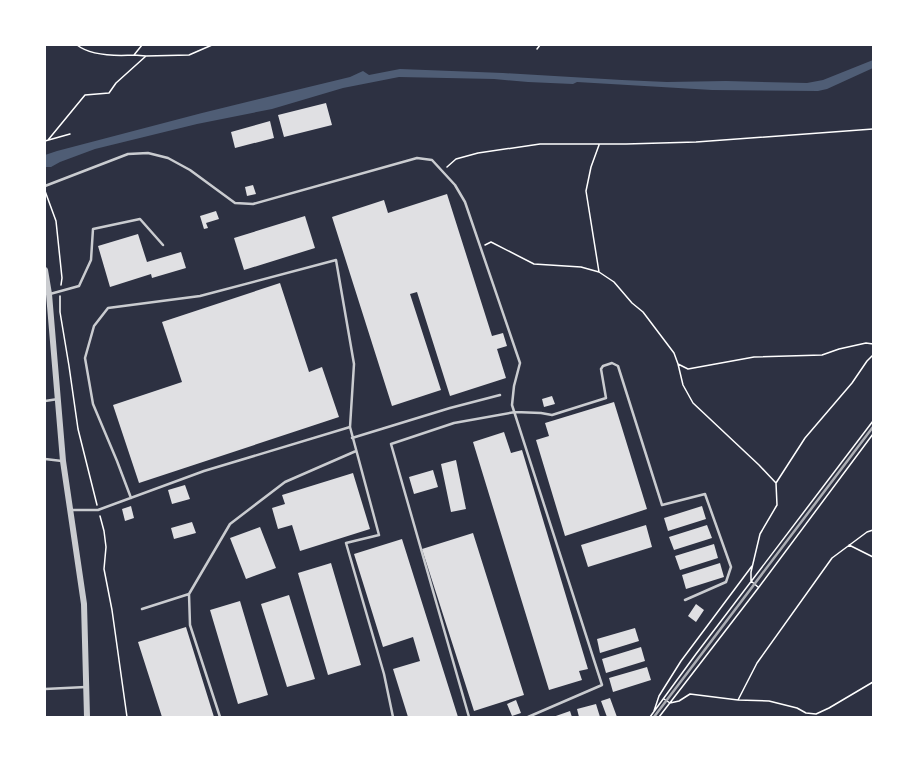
<svg xmlns="http://www.w3.org/2000/svg" width="918" height="762" font-family="Lato,sans-serif">
<style>
.water{fill:#4f5d75}
.building{fill:#e0e0e3}
.lines{fill:none;stroke-linecap:round;stroke-linejoin:round}
.path{stroke:#fff;stroke-width:1.5}
.service{stroke:#caccd0;stroke-width:2.5}
.tertiary{stroke:#caccd0;stroke-width:6}
.rail{stroke:#abadb3;stroke-width:2.5}
</style>
<rect width="100%" height="100%" fill="#2d3142"/>
<path class="water" d="M 873,60 L 873,68 L 827,89 L 818,91 L 712,90 L 577,82 L 573,84 L 528,82 L 494,79 L 399,77 L 343,88 L 272,109 L 197,124 L 95,149 L 60,162 L 51,167 L 45,167 L 45,155 L 57,151 L 202,113 L 350,77 L 363,71 L 369,75 L 400,69 L 503,73 L 622,80 L 667,82 L 726,81 L 807,83 L 823,80 Z"/>
<path class="building" d="M 326,103 L 332,125 L 284,137 L 278,115 Z
M 270,121 L 274,138 L 235,148 L 231,132 Z
M 253,185 L 256,194 L 247,196 L 245,187 Z
M 447,194 L 492,336 L 503,333 L 507,346 L 497,349 L 506,378 L 450,396 L 417,292 L 410,294 L 441,390 L 392,406 L 332,217 L 384,200 L 388,213 Z
M 216,211 L 219,219 L 206,223 L 208,228 L 204,229 L 200,216 Z
M 305,216 L 315,248 L 244,270 L 234,238 Z
M 138,234 L 147,262 L 181,252 L 186,268 L 152,278 L 151,274 L 110,287 L 98,246 Z
M 280,283 L 309,372 L 322,367 L 339,417 L 139,483 L 113,405 L 182,382 L 162,322 Z
M 552,396 L 555,404 L 544,407 L 542,399 Z
M 614,402 L 647,509 L 565,536 L 536,440 L 549,436 L 545,423 Z
M 504,432 L 511,453 L 522,450 L 588,669 L 579,671 L 582,680 L 549,690 L 473,442 Z
M 456,460 L 466,509 L 451,512 L 441,464 Z
M 433,470 L 438,487 L 414,494 L 409,477 Z
M 353,473 L 370,529 L 300,551 L 292,525 L 278,529 L 272,508 L 285,504 L 282,495 Z
M 185,485 L 190,499 L 172,504 L 168,490 Z
M 131,506 L 134,518 L 125,521 L 122,509 Z
M 702,506 L 706,519 L 668,531 L 664,518 Z
M 192,522 L 196,533 L 174,539 L 171,528 Z
M 646,525 L 652,547 L 588,567 L 581,545 Z
M 707,525 L 712,538 L 674,550 L 669,537 Z
M 260,527 L 276,568 L 246,579 L 230,538 Z
M 473,533 L 524,695 L 474,711 L 422,549 Z
M 402,539 L 458,717 L 408,717 L 393,669 L 420,661 L 413,637 L 383,647 L 354,554 Z
M 714,544 L 718,558 L 680,570 L 675,556 Z
M 331,563 L 361,665 L 328,675 L 298,573 Z
M 720,563 L 724,577 L 686,589 L 682,575 Z
M 289,595 L 315,679 L 287,687 L 261,604 Z
M 240,601 L 268,695 L 238,704 L 210,610 Z
M 696,604 L 704,610 L 696,622 L 688,616 Z
M 186,627 L 214,717 L 162,717 L 138,642 Z
M 635,628 L 639,641 L 600,653 L 597,639 Z
M 641,647 L 645,661 L 606,673 L 602,659 Z
M 647,667 L 651,680 L 613,692 L 609,678 Z
M 610,698 L 617,717 L 607,717 L 601,701 Z
M 516,700 L 521,713 L 512,716 L 507,704 Z
M 596,704 L 600,717 L 579,717 L 577,709 Z
M 570,711 L 572,717 L 553,717 Z"/>
<g class="lines">
<path class="path" d="M 77,45 C 91,56 117,56 134,55 L 142,45
M 537,49 L 540,45
M 134,55 L 146,56
M 48,140 L 85,95 L 109,93 L 116,83 L 146,56 L 189,55 L 212,45
M 45,141 L 70,134
M 447,167 L 456,159 L 478,153 L 540,144 L 626,144 L 696,142 L 873,129
M 45,191 L 56,221 L 62,278 L 61,285
M 485,245 L 491,242 L 534,264 L 581,267 L 599,272 L 614,282 L 632,303 L 643,312 L 674,353 L 678,364 L 688,369 L 754,357 L 822,355 L 839,349 L 866,343 L 873,344
M 599,272 L 586,191 L 591,167 L 599,145
M 60,296 L 60,312 L 69,366 L 78,429 L 97,505
M 678,364 L 683,385 L 693,403 L 759,465 L 776,483
M 100,516 L 104,531 L 106,547 L 104,569 L 112,610 L 127,717
M 849,545 L 873,557
M 758,587 L 751,581 L 751,572 L 760,534 L 777,505 L 776,483 L 805,438 L 852,383 L 867,361 L 873,355
M 664,699 L 670,703 L 679,701 L 690,694 L 738,700 L 769,701 L 797,708 L 806,713 L 816,714 L 829,708 L 873,682
M 738,700 L 757,663 L 832,558 L 867,532 L 873,530
M 654,711 L 659,696 L 681,661 L 752,566
M 650,717 L 696,654 L 873,421
M 659,717 L 759,587 L 873,434"/>
<path class="service" d="M 45,186 L 128,154 L 148,153 L 168,158 L 190,170 L 235,203 L 253,204 L 417,158 L 432,160 L 455,185 L 465,202 L 520,363 L 514,386 L 512,405 L 602,685 L 528,717
M 50,294 L 79,286 L 91,260 L 93,229 L 140,219 L 163,245
M 45,401 L 58,399
M 352,438 L 450,408 L 500,395
M 45,459 L 62,461
M 131,498 L 117,461 L 93,404 L 85,358 L 94,326 L 108,308 L 200,296 L 336,260 L 354,364 L 350,427
M 71,510 L 98,510 L 204,471 L 350,427 L 379,535 L 346,543 L 384,674 L 393,717
M 142,609 L 189,594
M 45,689 L 86,687
M 220,717 L 190,625 L 189,594 L 230,524 L 285,482 L 356,451
M 469,717 L 391,444 L 454,423 L 515,412 L 541,413 L 552,415 L 606,398 L 601,369 L 603,366 L 612,363 L 618,366 L 662,505 L 705,494 L 731,567 L 726,582 L 685,600"/>
<path class="tertiary" d="M 45,270 L 49,294 L 63,461 L 84,604 L 87,717"/>
<path class="rail" d="M 654,717 L 873,427"/>
</g>
<rect width="918" height="762" fill="none" stroke="#ffffff" stroke-width="92"/>
</svg>
